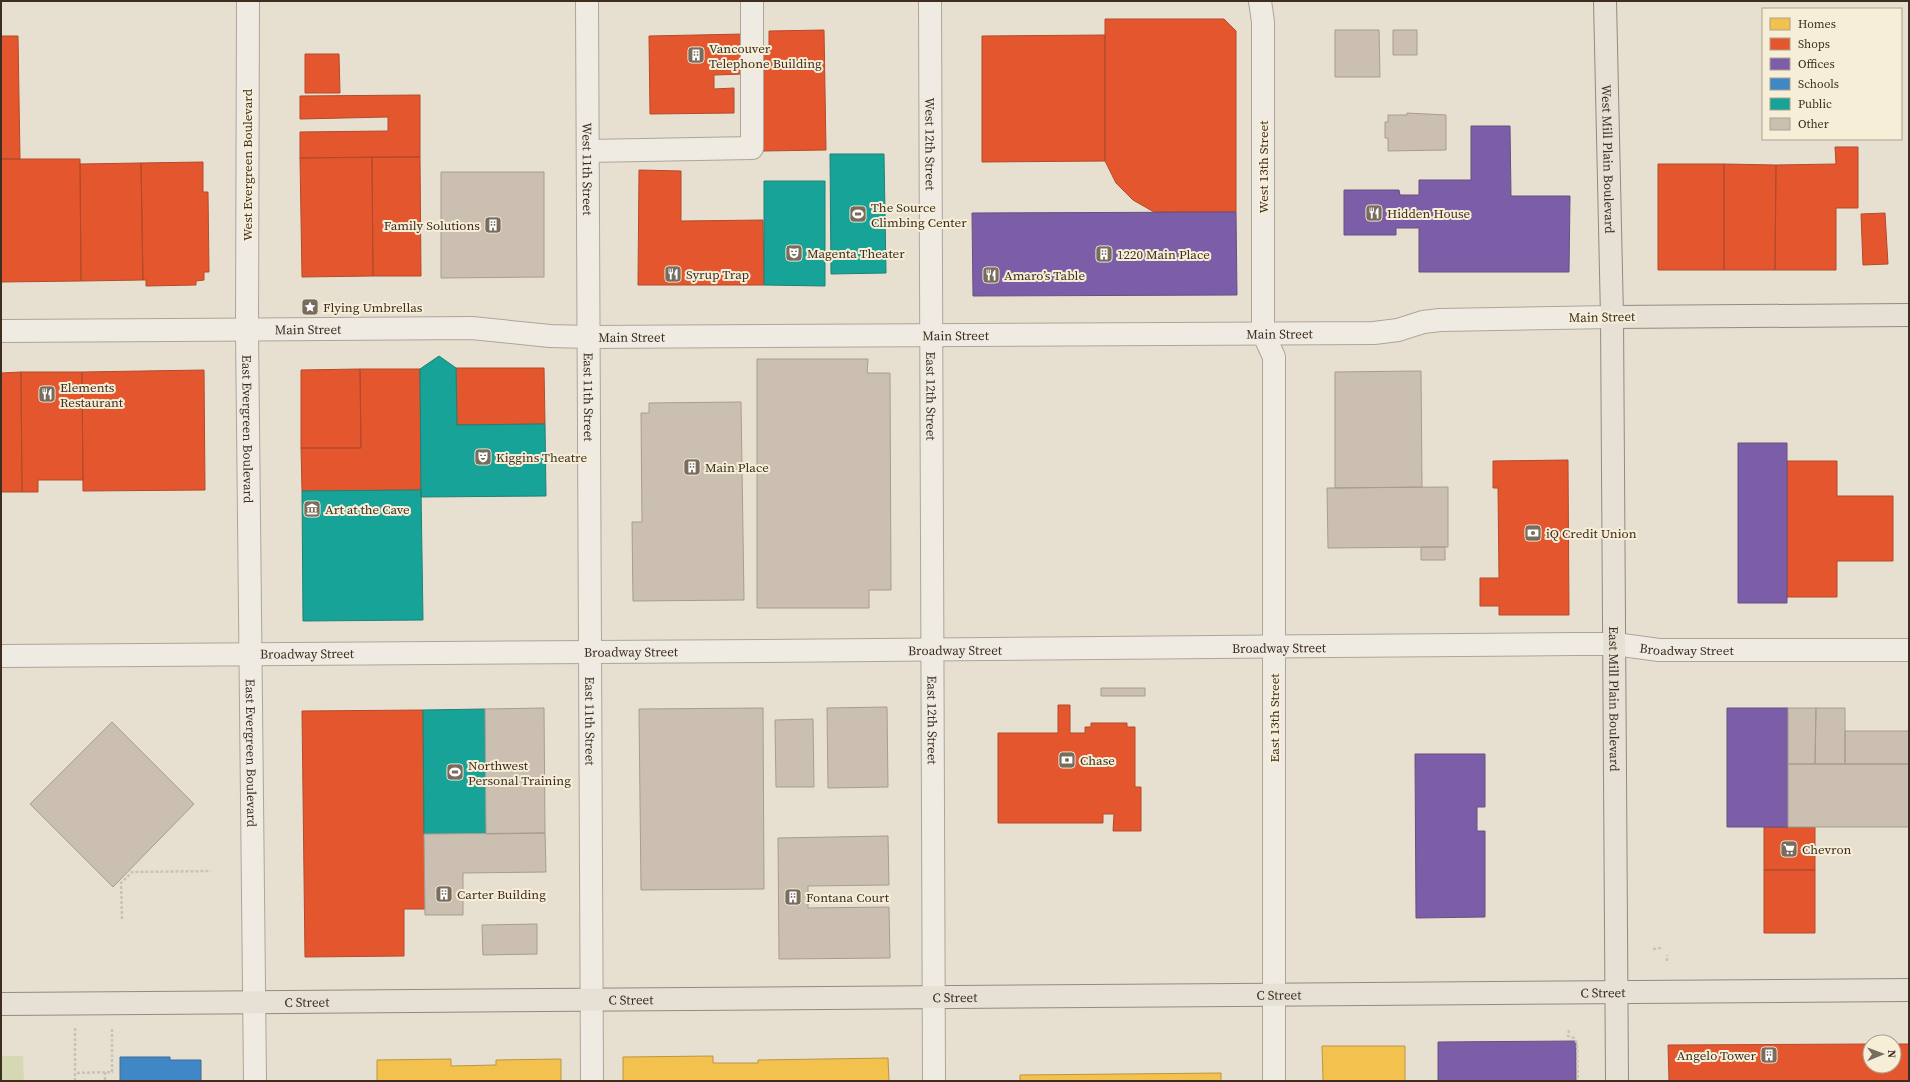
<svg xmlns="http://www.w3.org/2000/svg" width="1910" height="1082" font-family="'Source Serif 4',serif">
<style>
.green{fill:#d6d7b3}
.homes{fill:#f2c14e;stroke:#bc9540}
.shops{fill:#e4572e;stroke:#b24b2a}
.offices{fill:#7b5ea7;stroke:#68507e}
.schools{fill:#3f88c5;stroke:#3e6d94}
.public{fill:#17a398;stroke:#228074}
.building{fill:#cbbfb2;stroke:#a89c90}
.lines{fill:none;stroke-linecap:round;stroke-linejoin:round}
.minor-casing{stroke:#ada599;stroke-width:24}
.major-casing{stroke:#928b80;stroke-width:24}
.path{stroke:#c8c2b9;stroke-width:2.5;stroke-dasharray:3 2;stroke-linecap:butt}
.minor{stroke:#efebe3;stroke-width:22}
.major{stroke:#e6e1d4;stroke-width:22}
.labels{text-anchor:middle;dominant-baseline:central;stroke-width:4;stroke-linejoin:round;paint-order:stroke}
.poi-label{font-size:13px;fill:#3d2e20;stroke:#f7eed8;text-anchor:start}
.street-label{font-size:13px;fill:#3d2e20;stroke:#f7eed8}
</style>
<rect width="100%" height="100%" fill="#e7e0d1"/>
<path class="green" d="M 1,1056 L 23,1056 L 24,1081 L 1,1081 Z"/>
<path class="homes" d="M 1322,1046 L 1405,1046 L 1405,1081 L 1323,1081 Z
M 713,1056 L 713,1063 L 758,1063 L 758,1060 L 888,1058 L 889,1081 L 623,1081 L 623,1057 Z
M 451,1059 L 451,1066 L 496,1065 L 496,1060 L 561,1059 L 561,1081 L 377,1081 L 377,1060 Z
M 1221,1073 L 1221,1081 L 1020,1081 L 1020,1075 Z"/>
<path class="shops" d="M 1105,19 L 1224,19 L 1236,31 L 1236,212 L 1154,212 L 1133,200 L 1116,183 L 1105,161 Z
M 824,30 L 826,150 L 763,151 L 762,53 L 769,53 L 769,31 Z
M 744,34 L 744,74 L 714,75 L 714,89 L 734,88 L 734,113 L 650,114 L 649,36 Z
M 1105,35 L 1105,161 L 982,162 L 982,36 Z
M 1,36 L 18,36 L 20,159 L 1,159 Z
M 305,54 L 339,54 L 340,93 L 305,93 Z
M 420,95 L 420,157 L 300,158 L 300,132 L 388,131 L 388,117 L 300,119 L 300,96 Z
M 1835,147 L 1858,147 L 1858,208 L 1836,208 L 1836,270 L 1775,270 L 1776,165 L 1836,164 Z
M 372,157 L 373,276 L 302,277 L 300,158 Z
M 372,157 L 420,157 L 421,276 L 373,276 Z
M 1,159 L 80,159 L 81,281 L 1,282 Z
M 203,162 L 203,192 L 208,192 L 209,272 L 204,272 L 204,280 L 196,281 L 196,285 L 146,286 L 146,280 L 143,280 L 141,163 Z
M 141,163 L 143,280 L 81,281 L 80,164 Z
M 1658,164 L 1724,164 L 1724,270 L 1658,270 Z
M 1724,164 L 1776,165 L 1775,270 L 1724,270 Z
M 639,170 L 681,171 L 681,221 L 763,220 L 764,285 L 638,285 Z
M 1885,213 L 1888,264 L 1863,265 L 1861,214 Z
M 456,368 L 544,368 L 545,424 L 457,425 Z
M 360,369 L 420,369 L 421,490 L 302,491 L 301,448 L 361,448 Z
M 360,369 L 361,448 L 301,448 L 301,370 Z
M 204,370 L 205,490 L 83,491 L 82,372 Z
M 21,372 L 82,372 L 83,480 L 38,480 L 38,492 L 22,492 Z
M 21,372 L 22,492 L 1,492 L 1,373 Z
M 1568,460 L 1569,615 L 1499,615 L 1499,606 L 1480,606 L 1480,578 L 1499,578 L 1498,488 L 1493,488 L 1493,461 Z
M 1787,461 L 1837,461 L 1837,496 L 1893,496 L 1893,561 L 1837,561 L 1837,597 L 1787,597 Z
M 1058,705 L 1070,705 L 1070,733 L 1085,733 L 1085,727 L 1091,727 L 1091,723 L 1127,723 L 1127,727 L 1135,727 L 1135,787 L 1141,787 L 1141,831 L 1113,831 L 1114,814 L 1103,814 L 1103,823 L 998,823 L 998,733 L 1058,733 Z
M 423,710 L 425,909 L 404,909 L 404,956 L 305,957 L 302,711 Z
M 1764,827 L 1815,827 L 1815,870 L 1764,870 Z
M 1764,870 L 1815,870 L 1815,933 L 1764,933 Z
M 1870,1044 L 1870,1066 L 1894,1066 L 1894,1044 L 1909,1044 L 1909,1081 L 1669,1081 L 1668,1045 Z"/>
<path class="offices" d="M 1471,126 L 1510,126 L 1511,196 L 1570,196 L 1569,272 L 1419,272 L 1419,228 L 1396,228 L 1396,235 L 1344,235 L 1344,190 L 1399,190 L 1400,195 L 1419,195 L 1419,180 L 1471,180 Z
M 1236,212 L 1237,295 L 973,296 L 972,213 Z
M 1738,443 L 1787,443 L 1787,603 L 1738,603 Z
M 1727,708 L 1788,708 L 1788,827 L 1727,827 Z
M 1415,754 L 1485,754 L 1485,807 L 1477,807 L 1477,831 L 1485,831 L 1485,917 L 1416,918 Z
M 1576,1041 L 1576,1081 L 1438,1081 L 1438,1042 Z"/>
<path class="schools" d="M 120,1057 L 170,1057 L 170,1060 L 201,1060 L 201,1081 L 120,1081 Z"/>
<path class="public" d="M 830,154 L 884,154 L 886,273 L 831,274 Z
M 764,181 L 825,181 L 825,286 L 764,285 Z
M 439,356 L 456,368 L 457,425 L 545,424 L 546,496 L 421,497 L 420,369 Z
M 421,490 L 423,620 L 303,621 L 302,491 Z
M 485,709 L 486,834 L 424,834 L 423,710 Z"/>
<path class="building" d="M 1335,30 L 1379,30 L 1380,77 L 1335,77 Z
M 1393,30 L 1417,30 L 1417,55 L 1393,55 Z
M 1407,113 L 1446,115 L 1446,150 L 1388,151 L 1388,138 L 1385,138 L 1385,122 L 1388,122 L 1388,115 L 1407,115 Z
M 441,172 L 544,172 L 544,277 L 441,278 Z
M 757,359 L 868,359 L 867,373 L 890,373 L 891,590 L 869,590 L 869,608 L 757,608 Z
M 1421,371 L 1422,487 L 1335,488 L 1335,372 Z
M 741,402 L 744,600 L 633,601 L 632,522 L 642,522 L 641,413 L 649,413 L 649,403 Z
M 1448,487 L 1448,547 L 1328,548 L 1327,488 Z
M 1421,547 L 1445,547 L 1445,560 L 1421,560 Z
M 1101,688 L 1145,688 L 1145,696 L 1101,696 Z
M 887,707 L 888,787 L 828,788 L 827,708 Z
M 544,708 L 545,833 L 486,834 L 485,709 Z
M 763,708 L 764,889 L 641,890 L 639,709 Z
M 1788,708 L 1816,708 L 1815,764 L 1788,764 Z
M 1816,708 L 1845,708 L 1845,764 L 1815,764 Z
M 813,719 L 814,787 L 776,787 L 775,720 Z
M 112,722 L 194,804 L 113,887 L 30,804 Z
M 1845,731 L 1909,731 L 1909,764 L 1845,764 Z
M 1788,764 L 1909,764 L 1909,827 L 1788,827 Z
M 545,833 L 546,872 L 463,873 L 463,915 L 425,915 L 424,834 Z
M 888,836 L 889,885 L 808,886 L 808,908 L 889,907 L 890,958 L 779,959 L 778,838 Z
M 537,924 L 537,954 L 483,955 L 482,925 Z"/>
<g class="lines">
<g class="minor-casing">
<g id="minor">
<path id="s1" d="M 248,1 L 247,330 L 255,1081"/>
<path id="s2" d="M 587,1 L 592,1081"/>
<path id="s3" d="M 930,1 L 934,1081"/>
<path d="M 1260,1 L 1263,22 L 1263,333 L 1274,357 L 1274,1081"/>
<path d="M 588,151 L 752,148 L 752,1"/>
<path id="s4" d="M 1,331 L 472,328 L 550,336 L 589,337 L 1374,333 L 1398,330 L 1423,322 L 1440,320 L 1612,317"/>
<path id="s5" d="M 1,656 C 525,650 1050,652 1574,644 L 1615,644 L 1659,650 L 1909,650"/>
</g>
</g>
<g class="major-casing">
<g id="major">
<path id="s6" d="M 1605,1 L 1612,317 L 1617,1081"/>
<path d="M 1612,317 L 1909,315"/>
<path id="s7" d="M 1,1004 L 1909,990"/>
</g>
</g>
<path class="path" d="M 122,919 L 121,883 L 132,872 L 211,871
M 1653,949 L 1661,948
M 1667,961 L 1667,955
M 75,1028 L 75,1073
M 1569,1030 L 1568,1036 L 1574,1038 L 1577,1043 L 1578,1081
M 105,1072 L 105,1081
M 75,1081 L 75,1073 L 112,1072 L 112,1028"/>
<use href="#minor" class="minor"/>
<use href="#major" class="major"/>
</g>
<defs>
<g id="building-square" transform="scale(0.9)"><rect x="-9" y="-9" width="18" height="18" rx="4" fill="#786c5e" stroke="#f7eed8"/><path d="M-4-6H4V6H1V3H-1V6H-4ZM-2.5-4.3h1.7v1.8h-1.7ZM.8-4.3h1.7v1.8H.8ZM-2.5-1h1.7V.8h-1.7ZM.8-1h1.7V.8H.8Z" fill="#fff"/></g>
<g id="restaurant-square" transform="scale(0.9)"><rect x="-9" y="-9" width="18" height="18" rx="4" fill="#786c5e" stroke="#f7eed8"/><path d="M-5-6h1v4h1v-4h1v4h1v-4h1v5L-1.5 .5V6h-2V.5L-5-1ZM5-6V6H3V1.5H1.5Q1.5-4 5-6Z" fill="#fff"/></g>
<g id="stadium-square" transform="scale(0.9)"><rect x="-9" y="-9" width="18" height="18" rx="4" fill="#786c5e" stroke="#f7eed8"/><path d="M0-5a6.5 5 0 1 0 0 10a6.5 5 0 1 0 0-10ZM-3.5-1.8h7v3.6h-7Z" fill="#fff"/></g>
<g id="theatre-square" transform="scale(0.9)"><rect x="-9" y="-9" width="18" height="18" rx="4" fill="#786c5e" stroke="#f7eed8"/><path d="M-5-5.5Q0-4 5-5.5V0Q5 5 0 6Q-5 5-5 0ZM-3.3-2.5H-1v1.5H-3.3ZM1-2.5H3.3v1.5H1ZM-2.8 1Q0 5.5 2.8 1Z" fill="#fff"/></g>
<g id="sight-square" transform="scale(0.9)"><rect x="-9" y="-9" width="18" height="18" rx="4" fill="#786c5e" stroke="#f7eed8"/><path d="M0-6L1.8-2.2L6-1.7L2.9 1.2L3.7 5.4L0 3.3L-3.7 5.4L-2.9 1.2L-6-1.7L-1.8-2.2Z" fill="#fff"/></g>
<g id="museum-square" transform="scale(0.9)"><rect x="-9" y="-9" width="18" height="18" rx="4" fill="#786c5e" stroke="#f7eed8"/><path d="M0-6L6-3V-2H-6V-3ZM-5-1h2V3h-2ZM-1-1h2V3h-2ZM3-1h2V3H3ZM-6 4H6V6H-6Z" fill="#fff"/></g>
<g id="bank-square" transform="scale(0.9)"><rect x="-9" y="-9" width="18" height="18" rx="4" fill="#786c5e" stroke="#f7eed8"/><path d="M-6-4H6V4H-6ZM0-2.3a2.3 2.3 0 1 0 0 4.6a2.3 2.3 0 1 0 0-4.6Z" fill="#fff"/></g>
<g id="supermarket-square" transform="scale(0.9)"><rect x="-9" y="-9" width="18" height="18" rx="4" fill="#786c5e" stroke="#f7eed8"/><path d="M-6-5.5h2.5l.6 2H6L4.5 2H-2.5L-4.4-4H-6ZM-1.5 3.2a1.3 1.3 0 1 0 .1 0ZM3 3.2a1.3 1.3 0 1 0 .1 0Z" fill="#fff"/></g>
</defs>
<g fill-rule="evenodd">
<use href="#building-square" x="696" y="55"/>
<use href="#restaurant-square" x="1374" y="213"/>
<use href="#stadium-square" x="858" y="214"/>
<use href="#building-square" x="493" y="225"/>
<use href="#theatre-square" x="794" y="253"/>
<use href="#building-square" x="1104" y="254"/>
<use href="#restaurant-square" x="673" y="274"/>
<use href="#restaurant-square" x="991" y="275"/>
<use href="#sight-square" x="310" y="307"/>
<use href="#restaurant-square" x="47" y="394"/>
<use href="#theatre-square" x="483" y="457"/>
<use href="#building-square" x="692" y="467"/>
<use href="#museum-square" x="312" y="509"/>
<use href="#bank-square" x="1533" y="533"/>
<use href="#bank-square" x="1067" y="760"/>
<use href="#stadium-square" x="455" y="772"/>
<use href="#supermarket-square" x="1789" y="849"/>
<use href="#building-square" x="444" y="894"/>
<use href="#building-square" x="793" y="897"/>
<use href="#building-square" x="1769" y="1055"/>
</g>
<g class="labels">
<g class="poi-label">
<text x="709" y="48">Vancouver<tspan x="709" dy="15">Telephone Building</tspan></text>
<text x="871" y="207">The Source<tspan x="871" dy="15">Climbing Center</tspan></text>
<text x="1387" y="213">Hidden House</text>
<text x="480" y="225" text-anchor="end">Family Solutions</text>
<text x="807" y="253">Magenta Theater</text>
<text x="1117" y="254">1220 Main Place</text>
<text x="686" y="274">Syrup Trap</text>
<text x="1004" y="275">Amaro’s Table</text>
<text x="323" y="307">Flying Umbrellas</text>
<text x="60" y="387">Elements<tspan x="60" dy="15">Restaurant</tspan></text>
<text x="496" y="457">Kiggins Theatre</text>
<text x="705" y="467">Main Place</text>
<text x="325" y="509">Art at the Cave</text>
<text x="1546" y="533">iQ Credit Union</text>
<text x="1080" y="760">Chase</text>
<text x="468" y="765">Northwest<tspan x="468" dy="15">Personal Training</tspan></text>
<text x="1802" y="849">Chevron</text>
<text x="457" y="894">Carter Building</text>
<text x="806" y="897">Fontana Court</text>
<text x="1756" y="1055" text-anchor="end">Angelo Tower</text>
</g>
<g class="street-label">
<text stroke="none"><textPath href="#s3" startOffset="143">West 12th Street</textPath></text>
<text stroke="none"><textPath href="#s6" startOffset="158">West Mill Plain Boulevard</textPath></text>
<text transform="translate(247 165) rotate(-90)">West Evergreen Boulevard</text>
<text transform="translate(1263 167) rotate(-90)">West 13th Street</text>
<text stroke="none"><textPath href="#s2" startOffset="168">West 11th Street</textPath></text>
<text transform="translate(1602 317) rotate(-1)">Main Street</text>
<text stroke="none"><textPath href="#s4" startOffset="307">Main Street</textPath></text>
<text stroke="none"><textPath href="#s4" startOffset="1279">Main Street</textPath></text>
<text stroke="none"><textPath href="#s4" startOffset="955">Main Street</textPath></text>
<text stroke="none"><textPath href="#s4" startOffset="631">Main Street</textPath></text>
<text stroke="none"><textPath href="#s3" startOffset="395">East 12th Street</textPath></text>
<text stroke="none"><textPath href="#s2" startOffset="396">East 11th Street</textPath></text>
<text stroke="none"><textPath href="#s1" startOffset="428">East Evergreen Boulevard</textPath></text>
<text stroke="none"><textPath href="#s5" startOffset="1686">Broadway Street</textPath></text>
<text stroke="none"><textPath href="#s5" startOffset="1278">Broadway Street</textPath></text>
<text stroke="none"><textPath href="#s5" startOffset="630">Broadway Street</textPath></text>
<text stroke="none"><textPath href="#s5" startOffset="954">Broadway Street</textPath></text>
<text stroke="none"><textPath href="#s5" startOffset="306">Broadway Street</textPath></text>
<text stroke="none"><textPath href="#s6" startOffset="698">East Mill Plain Boulevard</textPath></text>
<text transform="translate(1274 718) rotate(-90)">East 13th Street</text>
<text stroke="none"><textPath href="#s3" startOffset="719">East 12th Street</textPath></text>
<text stroke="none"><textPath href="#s2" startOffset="720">East 11th Street</textPath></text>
<text stroke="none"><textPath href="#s1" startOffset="752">East Evergreen Boulevard</textPath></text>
<text stroke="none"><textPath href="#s7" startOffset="1602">C Street</textPath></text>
<text stroke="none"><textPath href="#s7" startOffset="1278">C Street</textPath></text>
<text stroke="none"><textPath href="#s7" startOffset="954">C Street</textPath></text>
<text stroke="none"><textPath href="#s7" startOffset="630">C Street</textPath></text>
<text stroke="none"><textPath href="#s7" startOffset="306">C Street</textPath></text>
</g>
</g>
<rect width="1910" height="1082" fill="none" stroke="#3d2e20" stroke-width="4"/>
<rect x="1762" y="8" width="140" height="132" fill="#f7eed8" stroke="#ada18e"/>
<rect x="1770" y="18" width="20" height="12" fill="#f2c14e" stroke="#ada18e"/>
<text x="1798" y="28" font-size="12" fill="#3d2e20">Homes</text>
<rect x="1770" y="38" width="20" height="12" fill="#e4572e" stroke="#ada18e"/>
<text x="1798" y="48" font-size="12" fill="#3d2e20">Shops</text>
<rect x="1770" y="58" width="20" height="12" fill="#7b5ea7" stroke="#ada18e"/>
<text x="1798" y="68" font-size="12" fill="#3d2e20">Offices</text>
<rect x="1770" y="78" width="20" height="12" fill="#3f88c5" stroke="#ada18e"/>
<text x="1798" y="88" font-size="12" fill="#3d2e20">Schools</text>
<rect x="1770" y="98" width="20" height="12" fill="#17a398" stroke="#ada18e"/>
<text x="1798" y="108" font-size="12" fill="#3d2e20">Public</text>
<rect x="1770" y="118" width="20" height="12" fill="#cbbfb2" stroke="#ada18e"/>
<text x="1798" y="128" font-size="12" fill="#3d2e20">Other</text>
<g transform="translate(1882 1054) rotate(89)"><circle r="19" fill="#f7eed8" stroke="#ada18e"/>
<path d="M0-3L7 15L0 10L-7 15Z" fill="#786c5e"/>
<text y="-6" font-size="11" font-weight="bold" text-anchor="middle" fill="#3d2e20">N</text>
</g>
</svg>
